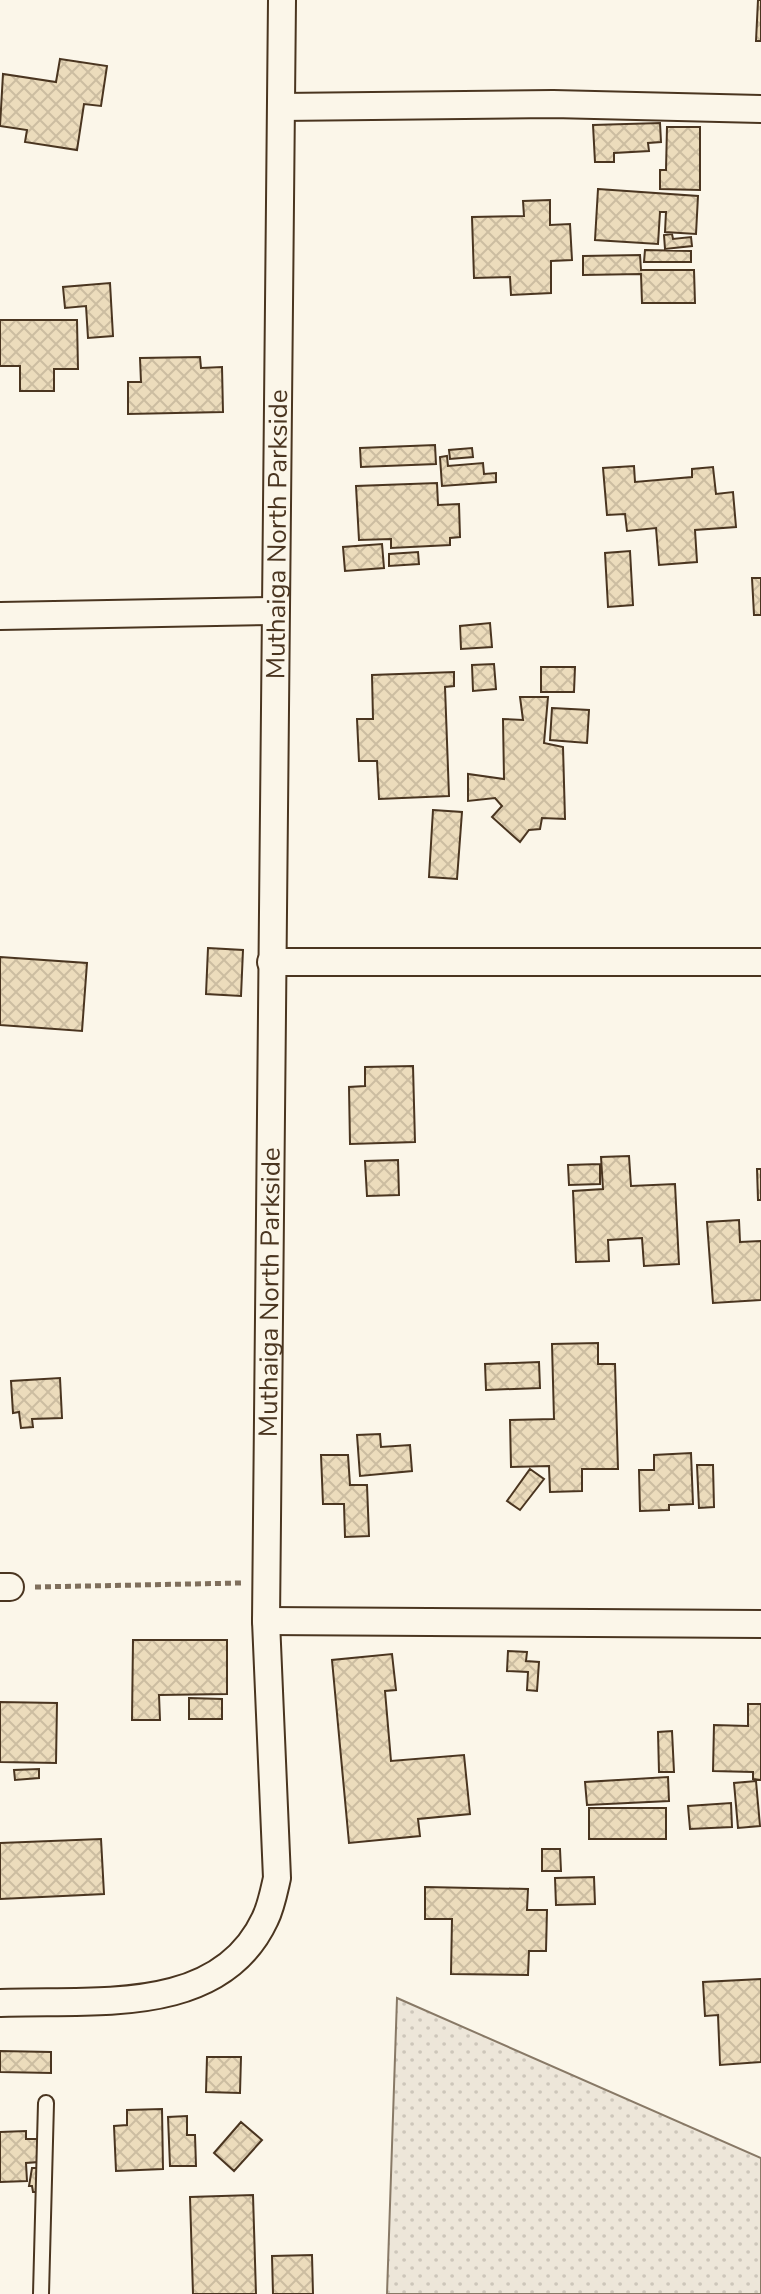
<svg xmlns="http://www.w3.org/2000/svg" width="761" height="2294" font-family="'Nunito Sans',sans-serif">
<style>
.grass{fill:url(#grass-dots);stroke:#887966;stroke-width:2}
.building{fill:url(#building-cross-hatch);stroke:#4a3520;stroke-width:2}
.lines{fill:none;stroke-linecap:round;stroke-linejoin:round}
.lane-casing{stroke:#4a3520;stroke-width:18}
.street-casing{stroke:#4a3520;stroke-width:30}
.path{stroke:#7f6f5c;stroke-width:5;stroke-dasharray:6 4;stroke-linecap:butt}
.lane{stroke:#fbf6e9;stroke-width:14}
.street{stroke:#fbf6e9;stroke-width:26}
.labels{text-anchor:middle;dominant-baseline:central;stroke-width:6;stroke-linejoin:round;paint-order:stroke}
.street-label{font-size:26px;fill:#4a3520;stroke:#fbf6e9}
</style>
<defs>
<pattern id="grass-dots" width="8" height="8" patternUnits="userSpaceOnUse" patternTransform="scale(2)"><rect width="8" height="8" fill="#ede6d9"/><path d="M2 2h.1M6 6h.1" fill="none" stroke="#cdc6ba" stroke-width="1.8" stroke-linecap="round"/></pattern>
<pattern id="building-cross-hatch" width="8" height="8" patternUnits="userSpaceOnUse" patternTransform="scale(2)"><rect width="8" height="8" fill="#ecdcbc"/><path d="M0 0l8 8M0 8l8-8" fill="none" stroke="#ccbda1"/></pattern>
</defs>
<rect width="100%" height="100%" fill="#fbf6e9"/>
<path class="grass" d="M 397,1998 L 761,2158 L 761,2294 L 387,2294 Z"/>
<path class="building" d="M 758,0 L 761,0 L 761,41 L 756,41 Z
M 60,59 L 107,66 L 101,106 L 84,104 L 77,150 L 25,142 L 27,130 L 0,126 L 3,74 L 56,82 Z
M 660,123 L 661,142 L 648,143 L 649,151 L 614,153 L 614,162 L 595,162 L 593,125 Z
M 667,127 L 700,127 L 700,190 L 660,189 L 660,170 L 666,170 Z
M 598,189 L 698,196 L 696,234 L 665,232 L 666,212 L 660,212 L 658,244 L 595,240 Z
M 550,200 L 550,225 L 570,224 L 572,260 L 551,261 L 551,293 L 511,295 L 510,277 L 474,278 L 472,217 L 524,216 L 523,201 Z
M 672,234 L 673,239 L 691,237 L 692,246 L 665,249 L 664,235 Z
M 645,250 L 691,251 L 691,262 L 644,262 Z
M 640,255 L 641,270 L 694,270 L 695,303 L 642,303 L 641,274 L 583,275 L 583,256 Z
M 110,283 L 113,336 L 88,338 L 86,306 L 65,308 L 63,287 Z
M 0,320 L 77,320 L 78,369 L 54,369 L 54,391 L 20,391 L 20,366 L 0,366 Z
M 200,357 L 201,368 L 222,367 L 223,412 L 128,414 L 128,382 L 141,382 L 140,358 Z
M 435,445 L 436,464 L 361,467 L 360,448 Z
M 472,448 L 473,457 L 450,459 L 449,450 Z
M 447,456 L 448,466 L 483,463 L 484,474 L 496,473 L 496,482 L 442,486 L 440,457 Z
M 634,466 L 635,482 L 692,477 L 692,469 L 713,467 L 716,494 L 733,492 L 736,527 L 695,530 L 697,562 L 659,565 L 656,528 L 627,531 L 625,514 L 607,515 L 603,468 Z
M 437,483 L 438,505 L 459,504 L 460,537 L 450,538 L 450,545 L 391,548 L 391,539 L 359,540 L 356,486 Z
M 382,544 L 384,568 L 345,571 L 343,547 Z
M 630,551 L 633,605 L 608,607 L 605,553 Z
M 418,552 L 419,564 L 389,566 L 389,554 Z
M 752,578 L 761,578 L 761,615 L 754,615 Z
M 490,623 L 492,647 L 461,649 L 460,626 Z
M 494,664 L 496,689 L 473,691 L 472,665 Z
M 541,667 L 575,667 L 574,692 L 541,692 Z
M 454,672 L 454,686 L 445,687 L 449,796 L 379,799 L 377,761 L 359,761 L 357,719 L 373,719 L 372,675 Z
M 520,697 L 548,697 L 544,743 L 563,747 L 565,819 L 542,818 L 540,829 L 529,830 L 520,842 L 492,817 L 502,806 L 495,798 L 468,801 L 468,774 L 504,779 L 503,719 L 523,720 Z
M 552,708 L 589,710 L 587,743 L 550,740 Z
M 433,810 L 462,812 L 457,879 L 429,877 Z
M 208,948 L 243,950 L 241,996 L 206,994 Z
M 0,957 L 87,963 L 82,1031 L 0,1025 Z
M 413,1066 L 415,1142 L 350,1144 L 349,1087 L 365,1086 L 365,1067 Z
M 629,1156 L 631,1186 L 675,1184 L 679,1264 L 644,1266 L 642,1238 L 608,1240 L 609,1261 L 576,1262 L 573,1191 L 603,1189 L 601,1157 Z
M 398,1160 L 399,1195 L 367,1196 L 365,1161 Z
M 600,1164 L 600,1184 L 569,1185 L 568,1165 Z
M 757,1169 L 761,1169 L 761,1200 L 758,1200 Z
M 739,1220 L 740,1242 L 761,1241 L 761,1300 L 713,1303 L 707,1222 Z
M 598,1343 L 598,1364 L 615,1364 L 618,1469 L 582,1469 L 582,1491 L 550,1492 L 549,1466 L 511,1467 L 510,1420 L 554,1419 L 552,1344 Z
M 539,1362 L 540,1388 L 486,1390 L 485,1364 Z
M 60,1378 L 62,1418 L 32,1419 L 33,1427 L 21,1428 L 19,1412 L 13,1413 L 11,1381 Z
M 380,1434 L 381,1447 L 410,1445 L 412,1471 L 360,1476 L 357,1435 Z
M 691,1453 L 693,1504 L 669,1505 L 669,1510 L 640,1511 L 639,1470 L 654,1470 L 654,1455 Z
M 321,1455 L 348,1455 L 350,1485 L 367,1485 L 369,1536 L 345,1537 L 344,1504 L 323,1504 Z
M 697,1465 L 713,1465 L 714,1507 L 699,1508 Z
M 530,1469 L 544,1479 L 520,1510 L 507,1501 Z
M 133,1640 L 227,1640 L 227,1694 L 159,1695 L 160,1720 L 132,1720 Z
M 508,1651 L 527,1652 L 526,1661 L 539,1662 L 537,1691 L 527,1690 L 528,1672 L 507,1671 Z
M 392,1654 L 396,1690 L 385,1691 L 391,1761 L 464,1755 L 470,1814 L 418,1819 L 420,1836 L 349,1843 L 332,1660 Z
M 189,1698 L 222,1699 L 222,1719 L 189,1719 Z
M 0,1702 L 57,1703 L 56,1763 L 0,1762 Z
M 748,1704 L 761,1704 L 761,1780 L 753,1779 L 753,1772 L 713,1771 L 714,1725 L 748,1726 Z
M 672,1731 L 674,1772 L 659,1772 L 658,1732 Z
M 39,1769 L 39,1778 L 15,1780 L 14,1770 Z
M 668,1777 L 669,1801 L 587,1805 L 585,1782 Z
M 756,1781 L 760,1826 L 738,1828 L 734,1783 Z
M 731,1803 L 732,1827 L 690,1829 L 688,1806 Z
M 589,1808 L 666,1808 L 666,1839 L 589,1839 Z
M 101,1839 L 104,1894 L 0,1899 L 0,1843 Z
M 542,1849 L 560,1849 L 561,1871 L 542,1871 Z
M 594,1877 L 595,1904 L 556,1905 L 555,1878 Z
M 425,1887 L 528,1889 L 527,1910 L 547,1910 L 546,1951 L 529,1951 L 528,1975 L 451,1974 L 452,1919 L 425,1919 Z
M 761,1979 L 761,2062 L 720,2065 L 718,2015 L 705,2016 L 703,1982 Z
M 0,2051 L 51,2052 L 51,2073 L 0,2072 Z
M 207,2057 L 241,2057 L 240,2093 L 206,2092 Z
M 162,2109 L 163,2169 L 116,2171 L 114,2126 L 127,2125 L 127,2110 Z
M 187,2116 L 187,2135 L 195,2135 L 196,2166 L 170,2166 L 168,2117 Z
M 241,2122 L 262,2140 L 234,2171 L 214,2153 Z
M 26,2131 L 26,2139 L 38,2139 L 39,2162 L 26,2163 L 27,2181 L 0,2182 L 0,2132 Z
M 32,2168 L 41,2168 L 42,2192 L 33,2192 L 32,2186 L 29,2186 Z
M 253,2195 L 256,2294 L 193,2294 L 190,2197 Z
M 312,2255 L 313,2294 L 273,2294 L 272,2256 Z"/>
<g class="lines">
<g class="lane-casing">
<path id="lane" d="M 41,2294 L 46,2103"/>
</g>
<g class="street-casing">
<g id="street">
<path d="M 281,107 L 553,104 L 761,109"/>
<path d="M 0,616 L 274,611"/>
<path d="M 271,962 L 761,962"/>
<path d="M 0,1587 L 10,1587"/>
<path d="M 266,1621 L 761,1624"/>
<path id="s1" d="M 0,2003 C 91,1999 219,2018 265,1919 C 271,1907 274,1891 277,1878 L 266,1621 L 282,0"/>
</g>
</g>
<path class="path" d="M 35,1587 L 241,1583"/>
<use href="#lane" class="lane"/>
<use href="#street" class="street"/>
</g>
<g class="labels">
<g class="street-label">
<text stroke="none"><textPath href="#s1" startOffset="1682">Muthaiga North Parkside</textPath></text>
<text stroke="none"><textPath href="#s1" startOffset="924">Muthaiga North Parkside</textPath></text>
</g>
</g>
</svg>
